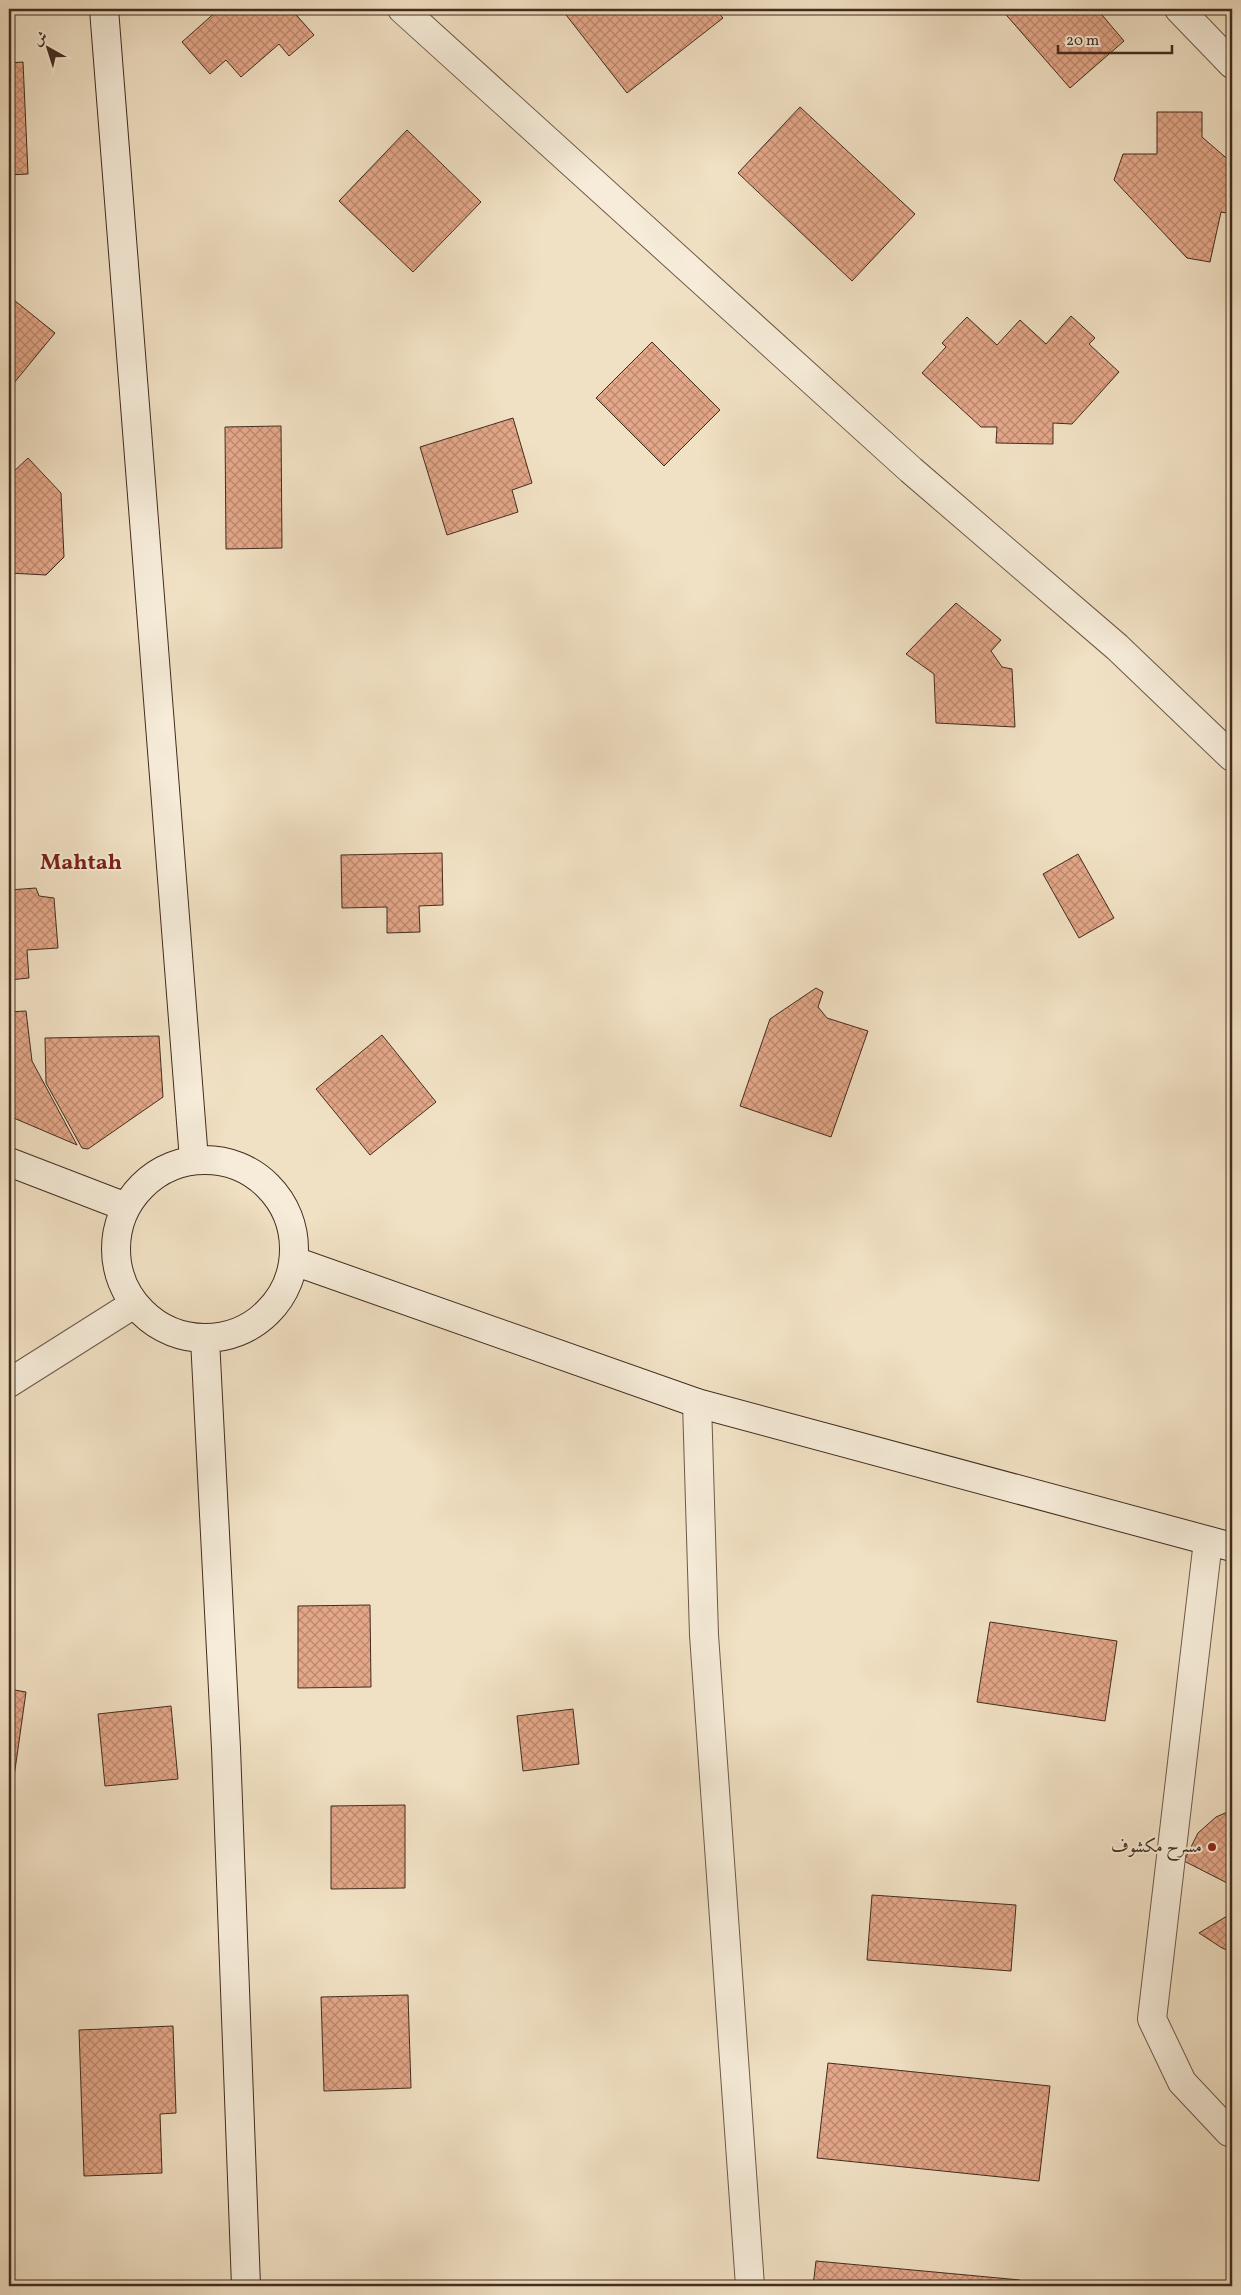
<svg xmlns="http://www.w3.org/2000/svg" width="1241" height="2295" font-family="Vollkorn,Amiri,serif">
<style>
.building{fill:url(#building-cross-hatch);stroke:#432c1e}
.lines{fill:none;stroke-linecap:round;stroke-linejoin:round}
.street-casing{stroke:#6e5948;stroke-width:30}
.secondary-casing{stroke:#432c1e;stroke-width:30}
.street{stroke:#f6ecd9;stroke-width:28}
.secondary{stroke:#f6ecd9;stroke-width:28}
.poi-dot{fill:#8f2418;stroke:#f6ecd9;stroke-width:2}
.labels{text-anchor:middle;dominant-baseline:central;stroke-width:4;stroke-linejoin:round;paint-order:stroke}
.poi-label{font-size:18px;fill:#432c1e;stroke:#f6ecd9;text-anchor:end}
.district-label{font-size:22px;font-weight:bold;fill:#7a1f14;stroke:#f6ecd9}
</style>
<defs>
<pattern id="building-cross-hatch" width="8" height="8" patternUnits="userSpaceOnUse" patternTransform="scale(1.25)"><rect width="8" height="8" fill="#e4a789"/><path d="M0 0l8 8M0 8l8-8" fill="none" stroke="#ba886f"/></pattern>
</defs>
<rect width="100%" height="100%" fill="#f1e1c4"/>
<filter id="stains"><feTurbulence type="fractalNoise" baseFrequency=".004" numOctaves="4"/><feColorMatrix values="0 0 0 0 .2 0 0 0 0 .09 0 0 0 0 .02 0 0 0 .5 -.17"/></filter>
<radialGradient id="worn" r=".72"><stop offset=".6" stop-color="#630" stop-opacity="0"/><stop offset="1" stop-color="#630" stop-opacity=".3"/></radialGradient>
<path class="building" d="M 219,9 L 291,9 L 314,35 L 289,56 L 279,44 L 241,77 L 226,60 L 210,74 L 182,42 Z
M 566,9 L 715,9 L 723,18 L 627,93 L 563,11 Z
M 1001,9 L 1097,9 L 1124,41 L 1070,88 Z
M 23,62 L 28,174 L 9,175 L 9,63 Z
M 800,107 L 915,214 L 852,281 L 738,173 Z
M 1157,112 L 1202,112 L 1202,137 L 1232,163 L 1232,214 L 1221,212 L 1210,262 L 1187,258 L 1114,180 L 1123,154 L 1157,154 Z
M 407,130 L 481,202 L 413,272 L 339,201 Z
M 9,296 L 55,333 L 9,389 Z
M 1071,316 L 1095,338 L 1089,344 L 1119,372 L 1072,424 L 1053,423 L 1053,444 L 996,443 L 997,427 L 981,427 L 922,373 L 946,347 L 942,343 L 967,317 L 997,345 L 1020,320 L 1046,344 Z
M 652,342 L 720,410 L 664,466 L 596,398 Z
M 513,418 L 532,483 L 512,490 L 518,512 L 447,535 L 420,447 Z
M 281,426 L 282,548 L 226,549 L 225,427 Z
M 28,458 L 61,493 L 64,557 L 46,575 L 9,573 L 9,476 Z
M 956,603 L 1001,640 L 991,651 L 1002,667 L 1012,669 L 1015,727 L 936,723 L 934,674 L 906,654 Z
M 442,853 L 443,905 L 419,906 L 420,932 L 387,933 L 387,907 L 342,908 L 341,855 Z
M 1078,854 L 1114,918 L 1079,938 L 1043,874 Z
M 36,888 L 39,896 L 54,898 L 58,948 L 27,950 L 29,978 L 9,980 L 9,890 Z
M 816,988 L 823,992 L 818,1007 L 827,1018 L 868,1031 L 831,1137 L 740,1106 L 770,1019 Z
M 26,1011 L 32,1061 L 77,1145 L 9,1116 L 9,1012 Z
M 382,1035 L 436,1102 L 370,1155 L 316,1089 Z
M 159,1036 L 163,1097 L 88,1149 L 82,1148 L 46,1083 L 45,1038 Z
M 370,1605 L 371,1687 L 298,1688 L 298,1606 Z
M 990,1622 L 1117,1641 L 1105,1721 L 977,1702 Z
M 9,1689 L 26,1692 L 12,1791 L 9,1790 Z
M 171,1706 L 178,1779 L 105,1786 L 98,1714 Z
M 573,1709 L 579,1764 L 523,1771 L 517,1716 Z
M 405,1805 L 405,1888 L 331,1889 L 331,1806 Z
M 1232,1810 L 1232,1895 L 1231,1885 L 1184,1861 L 1198,1833 L 1216,1817 Z
M 872,1895 L 1016,1905 L 1011,1971 L 867,1960 Z
M 1232,1913 L 1232,1952 L 1222,1948 L 1199,1933 Z
M 408,1995 L 411,2088 L 324,2091 L 321,1997 Z
M 173,2026 L 176,2113 L 160,2114 L 162,2173 L 84,2176 L 79,2030 Z
M 828,2063 L 1050,2086 L 1039,2181 L 817,2158 Z
M 816,2261 L 1020,2280 L 1019,2286 L 813,2286 Z"/>
<g class="lines">
<g class="street-casing">
<path id="street" d="M 402,9 L 911,470 L 1117,647 L 1232,757
M 1179,9 L 1232,64
M 9,1383 L 134,1304
M 697,1403 L 704,1635 L 750,2286
M 1208,1541 L 1152,2019 L 1182,2082 L 1229,2132 L 1232,2130"/>
</g>
<g class="secondary-casing">
<path id="secondary" d="M 104,9 L 194,1160
M116 1249a89 89 0 1 1 178 0a89 89 0 1 1-178 0Z
M 9,1162 L 126,1207
M 294,1261 L 697,1403 L 1232,1547
M 205,1339 L 226,1748 L 246,2286"/>
</g>
<use href="#street" class="street"/>
<use href="#secondary" class="secondary"/>
</g>
<circle class="poi-dot" cx="1212" cy="1847" r="5"/>
<g class="labels">
<g class="poi-label">
<text x="1202" y="1847">مسرح مكشوف</text>
</g>
<g class="district-label">
<text x="81" y="863">Mahtah</text>
</g>
</g>
<rect width="1241" height="2295" fill="none" stroke="#f1e1c4" stroke-width="30"/>
<rect x="10" y="10" width="1221" height="2275" fill="none" stroke="#432c1e" stroke-width="2.5"/>
<rect x="15" y="15" width="1211" height="2265" fill="none" stroke="#432c1e"/>
<g transform="translate(48 48) rotate(321)" stroke="#f6ecd9" stroke-width="4" paint-order="stroke">
<path d="M0-4L9 19L0 12L-9 19Z" fill="#432c1e"/>
<text y="-8" font-size="14" font-weight="bold" text-anchor="middle" fill="#432c1e">ش</text>
</g>
<path d="M1058 45v8h114v-8" fill="none" stroke="#432c1e" stroke-width="2.5"/>
<text x="1066" y="45" font-size="15" fill="#432c1e" stroke="#f6ecd9" stroke-width="4" paint-order="stroke">20 m</text>
<rect width="100%" height="100%" filter="url(#stains)"/>
<rect width="100%" height="100%" fill="url(#worn)"/>
</svg>
